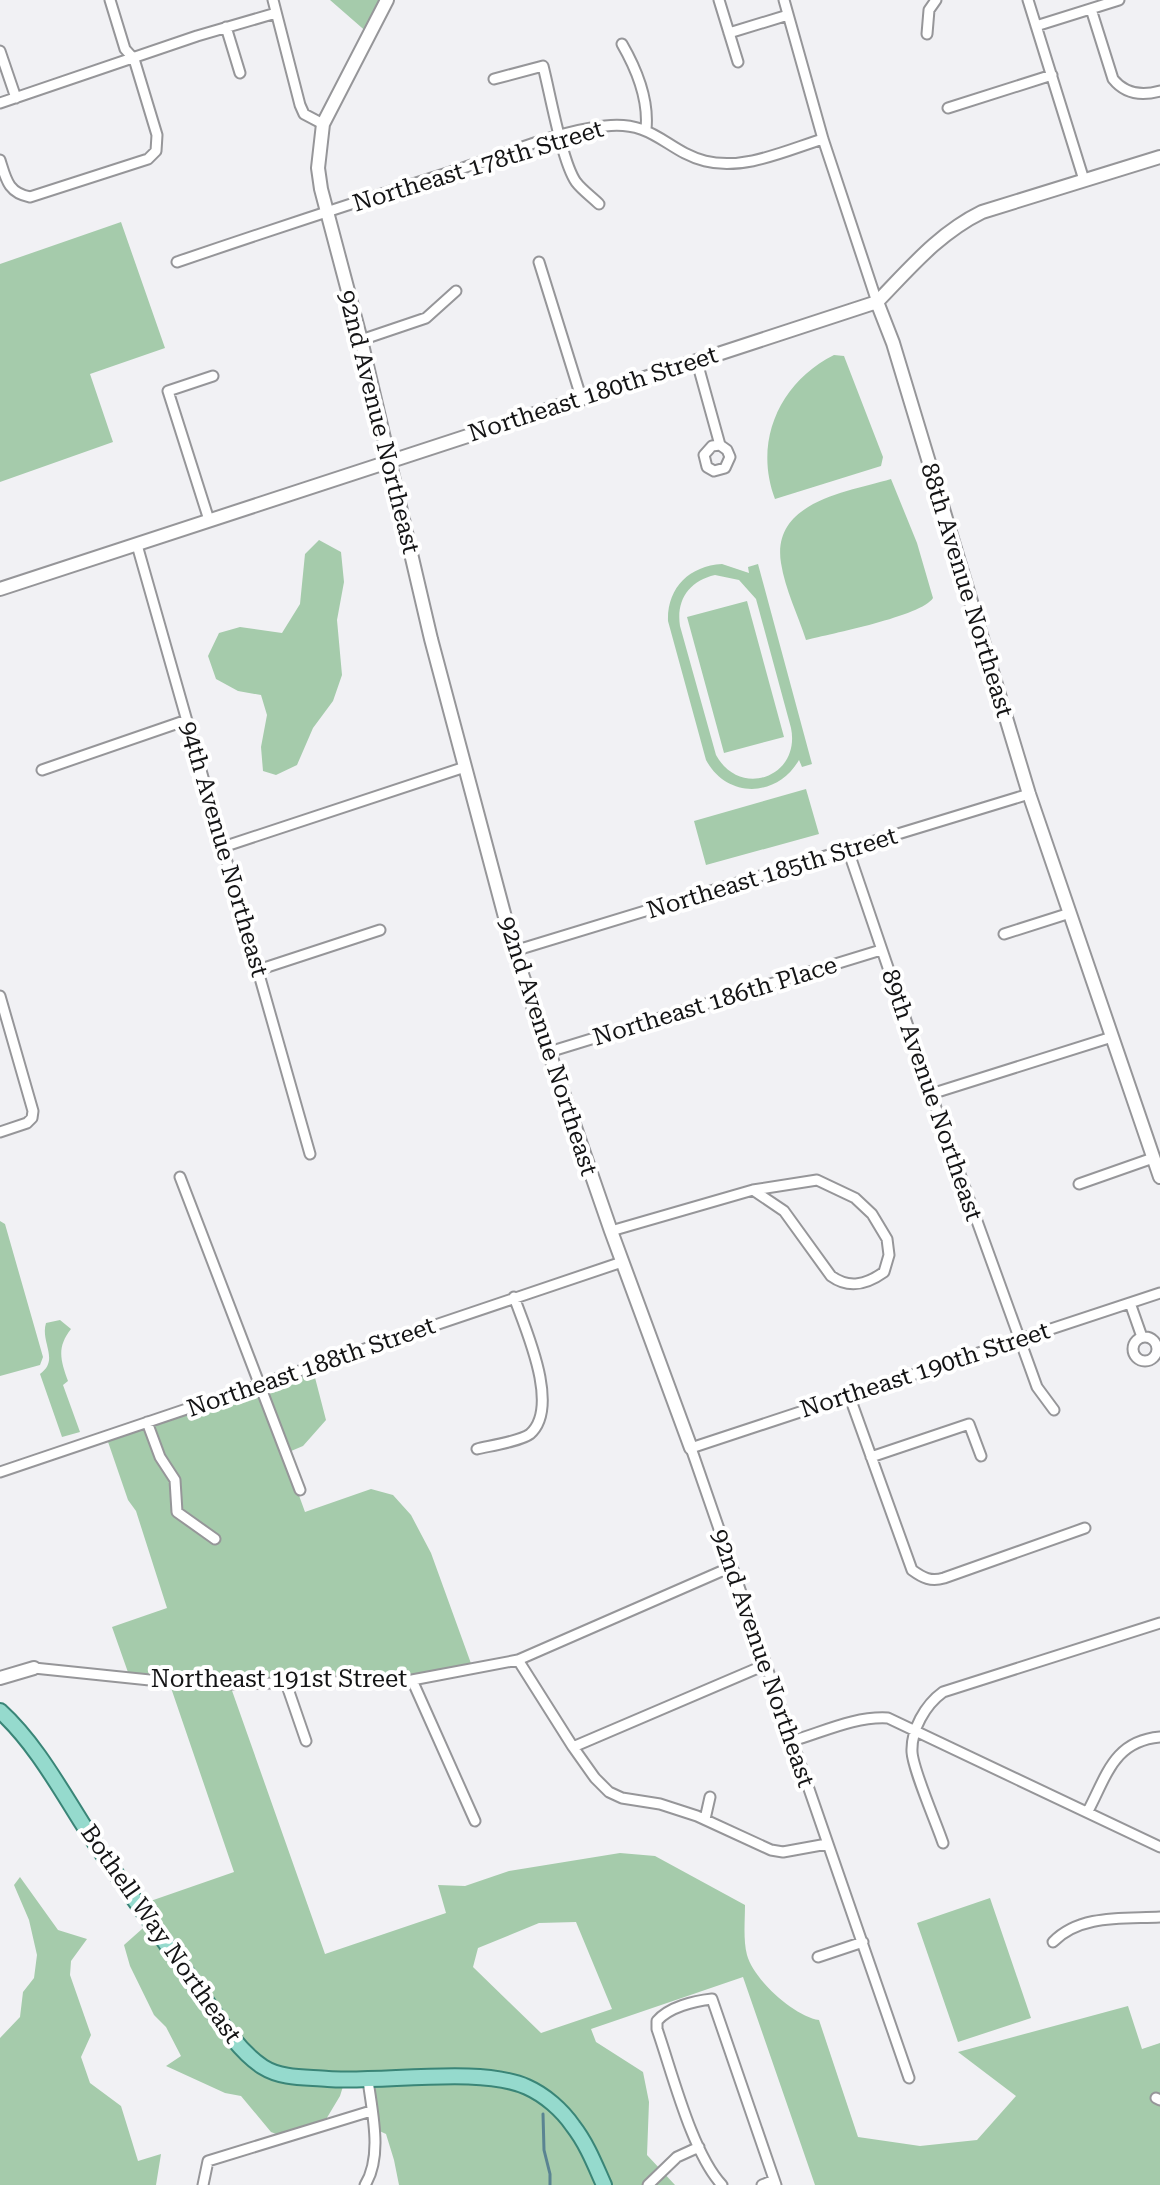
<svg xmlns="http://www.w3.org/2000/svg" width="1160" height="2185" font-family="'Roboto Serif',serif">
<style>
.green{fill:#a5cbab;fill-rule:evenodd}
.lines{fill:none;stroke-linecap:round;stroke-linejoin:round}
.stream{stroke:#5a8492;stroke-width:3}
.minor-casing{stroke:#969699;stroke-width:13}
.tertiary-casing{stroke:#969699;stroke-width:16}
.primary-casing{stroke:#3a8577;stroke-width:18}
.minor{stroke:#fff;stroke-width:9}
.tertiary{stroke:#fff;stroke-width:12}
.primary{stroke:#95dacd;stroke-width:14}
.labels{text-anchor:middle;dominant-baseline:central;stroke-width:8;stroke-linejoin:round;paint-order:stroke}
.street-label{font-size:24px;fill:#141415;stroke:#fff}
</style>
<rect width="100%" height="100%" fill="#f1f1f4"/>
<path class="green" d="M 330,0 L 387,0 L 369,34 Z
M 121,222 L 165,348 L 90,374 L 113,442 L 0,482 L 0,264 Z
M 834,355 L 844,356 L 883,457 L 881,466 L 775,499 C 753,441 780,382 834,355 Z
M 891,479 L 917,543 L 933,598 C 922,616 830,634 806,640 C 798,615 785,589 781,563 C 771,501 848,492 891,479 Z
M 319,540 L 341,552 L 344,582 L 337,620 L 342,675 L 333,701 L 313,728 L 297,765 L 276,775 L 263,771 L 261,747 L 267,715 L 261,695 L 238,691 L 216,679 L 208,656 L 219,633 L 240,627 L 282,633 L 300,604 L 305,554 Z
M 722,564 L 749,573 L 748,567 L 758,564 L 812,764 L 802,767 L 799,760 C 777,798 727,799 706,760 L 668,621 C 667,588 689,566 722,564 ZM 715,575 L 739,580 L 756,599 L 791,728 C 801,777 740,799 716,755 L 680,626 C 676,600 689,581 715,575 Z
M 747,601 L 784,737 L 724,753 L 687,617 Z
M 806,789 L 819,834 L 706,865 L 694,821 Z
M 0,1221 L 5,1224 L 43,1357 L 40,1365 L 0,1376 Z
M 60,1320 L 71,1329 C 57,1347 60,1359 68,1381 L 63,1385 L 80,1432 L 62,1437 L 40,1374 C 60,1360 40,1342 46,1323 Z
M 312,1366 L 326,1420 L 303,1446 L 284,1454 L 305,1512 L 371,1489 L 393,1495 L 411,1515 L 431,1553 L 473,1669 L 412,1680 L 230,1685 L 325,1954 L 446,1913 L 438,1885 L 465,1886 L 509,1871 L 620,1853 L 655,1856 L 745,1905 C 745,1920 743,1940 747,1955 C 754,1980 794,2016 819,2020 L 858,2137 L 920,2146 L 977,2140 L 1016,2096 L 958,2052 L 1128,2006 L 1142,2049 L 1160,2043 L 1160,2185 L 815,2185 L 743,1977 L 591,2029 L 596,2042 L 643,2072 L 649,2102 L 647,2155 L 675,2185 L 399,2185 L 394,2160 L 386,2134 L 373,2128 L 367,2080 L 345,2080 L 340,2096 L 322,2126 L 284,2137 L 271,2132 L 241,2096 L 225,2093 L 166,2066 L 181,2056 L 166,2027 L 154,2015 L 130,1966 L 124,1945 L 151,1921 L 139,1905 L 234,1872 L 169,1682 L 130,1678 L 112,1627 L 167,1608 L 136,1511 L 128,1500 L 106,1436 ZM 576,1922 L 612,2009 L 541,2033 L 473,1967 L 478,1948 L 539,1923 Z
M 20,1877 L 58,1930 L 87,1939 L 71,1961 L 70,1975 L 91,2035 L 81,2057 L 90,2083 L 121,2106 L 138,2161 L 161,2154 L 156,2185 L 0,2185 L 0,2038 L 20,2017 L 23,1992 L 34,1978 L 37,1955 L 29,1920 L 14,1885 Z
M 990,1898 L 1031,2018 L 958,2042 L 917,1923 Z"/>
<g class="lines">
<path class="stream" d="M 543,2114 L 544,2150 L 550,2174 L 550,2185"/>
<g class="minor-casing">
<path id="minor" d="M 273,0 L 300,105 L 304,114 L 323,124
M 719,0 L 738,62
M 784,0 L 823,139 L 877,302
M 1028,0 L 1084,180
M 1091,9 L 1113,79 C 1125,94 1142,96 1160,91
M 1036,26 L 1119,0
M 226,27 L 240,73
M 729,33 L 788,15
M 927,34 L 929,10 L 936,0
M 622,44 C 637,70 649,99 646,129
M 0,51 L 16,98
M 494,79 L 543,66 C 550,93 562,162 576,182 C 582,190 592,197 599,204
M 0,103 L 197,36 L 276,13
M 948,108 L 1052,75
M 0,160 C 6,179 8,193 30,197 L 148,159 L 156,151 L 157,135 L 134,59 L 125,49 L 110,0
M 177,262 C 271,230 365,199 460,169 C 505,154 558,131 605,126 C 654,120 666,151 705,161 C 744,171 787,150 823,139
M 539,262 L 581,397
M 361,340 L 426,318 L 456,291
M 697,362 L 720,445 L 727,450 L 730,457 L 725,468 L 714,471 L 707,467 L 704,455 L 712,446 L 720,445
M 209,520 L 168,391 L 213,376
M 137,545 L 310,1154
M 42,770 L 187,720
M 223,847 L 465,767
M 848,850 L 931,1094 L 1037,1387 L 1054,1410
M 1004,934 L 1070,913
M 514,951 L 1029,794
M 258,970 L 380,930
M 0,996 L 33,1111 L 32,1118 L 27,1123 L 0,1132
M 549,1052 L 881,950
M 931,1094 L 1112,1037
M 180,1177 L 300,1490
M 1079,1184 L 1153,1158
M 611,1231 L 753,1190 L 817,1180 L 855,1198 L 872,1214 L 887,1239 L 889,1255 L 884,1272 C 866,1285 849,1289 831,1276 L 784,1211 L 753,1190
M 1130,1303 L 1142,1337
M1133 1349a12 12 0 1 1 24 0a12 12 0 1 1-24 0Z
M 849,1395 L 912,1570 C 923,1578 931,1582 944,1578 L 1085,1528
M 147,1422 L 160,1457 L 175,1480 L 177,1512 L 215,1539
M 477,1449 C 489,1446 521,1441 530,1434 C 561,1407 525,1328 514,1297
M 871,1457 L 969,1424 L 981,1456
M 0,1472 L 622,1262
M 518,1660 L 573,1747 L 595,1778 L 609,1792 L 622,1798 L 660,1804 L 697,1816 L 771,1850 L 783,1852 L 827,1844
M 34,1668 L 169,1682 L 230,1684 L 412,1680 L 518,1660 L 731,1567
M 412,1680 L 475,1821
M 286,1683 L 306,1741
M 792,1741 C 823,1732 855,1716 888,1718 L 1160,1847
M 573,1747 L 765,1665
M 1088,1811 C 1107,1775 1114,1741 1160,1737
M 705,1819 L 710,1797
M 943,1843 C 936,1822 913,1770 912,1752 C 911,1730 925,1705 943,1692 L 1160,1623
M 1053,1942 C 1080,1914 1124,1919 1160,1917
M 818,1957 L 863,1942
M 909,2078 L 691,1448 L 1160,1293
M 1156,2098 L 1160,2100
M 203,2185 L 208,2161 L 371,2111
M 365,2185 C 383,2156 372,2112 368,2080
M 648,2185 L 677,2157 L 699,2147
M 722,2185 C 692,2153 672,2072 657,2029 L 657,2021 C 669,2007 694,2001 712,1999 L 776,2185
M 762,2185 L 774,2180"/>
</g>
<g class="tertiary-casing">
<path id="tertiary" d="M 387,0 L 323,124 L 318,168 L 321,189 L 361,340 L 431,639 L 514,951 L 611,1231 L 691,1448
M 877,302 L 893,343 L 1029,794 L 1160,1177
M 0,589 L 877,302 C 910,268 939,233 982,212 L 1160,157
M 0,1678 L 34,1668"/>
</g>
<g class="primary-casing">
<path id="primary" d="M 0,1711 C 34,1742 58,1785 82,1823 C 117,1878 157,1930 194,1983 C 214,2011 234,2048 263,2067 C 282,2079 306,2077 328,2079 C 382,2083 481,2066 527,2087 C 545,2095 562,2110 573,2126 C 587,2144 595,2165 604,2185"/>
</g>
<use href="#minor" class="minor"/>
<use href="#tertiary" class="tertiary"/>
<use href="#primary" class="primary"/>
</g>
<g class="labels">
<g class="street-label">
<text transform="translate(478 166) rotate(-17)">Northeast 178th Street</text>
<text transform="translate(593 394) rotate(-18)">Northeast 180th Street</text>
<text transform="translate(379 422) rotate(76)">92nd Avenue Northeast</text>
<text transform="translate(967 590) rotate(73)">88th Avenue Northeast</text>
<text transform="translate(224 849) rotate(74)">94th Avenue Northeast</text>
<text transform="translate(772 873) rotate(-17)">Northeast 185th Street</text>
<text transform="translate(715 1001) rotate(-17)">Northeast 186th Place</text>
<text transform="translate(548 1046) rotate(72)">92nd Avenue Northeast</text>
<text transform="translate(932 1095) rotate(71)">89th Avenue Northeast</text>
<text transform="translate(311 1367) rotate(-19)">Northeast 188th Street</text>
<text transform="translate(925 1370) rotate(-18)">Northeast 190th Street</text>
<text transform="translate(763 1658) rotate(71)">92nd Avenue Northeast</text>
<text x="279" y="1679">Northeast 191st Street</text>
<text transform="translate(161 1934) rotate(55)">Bothell Way Northeast</text>
</g>
</g>
</svg>
